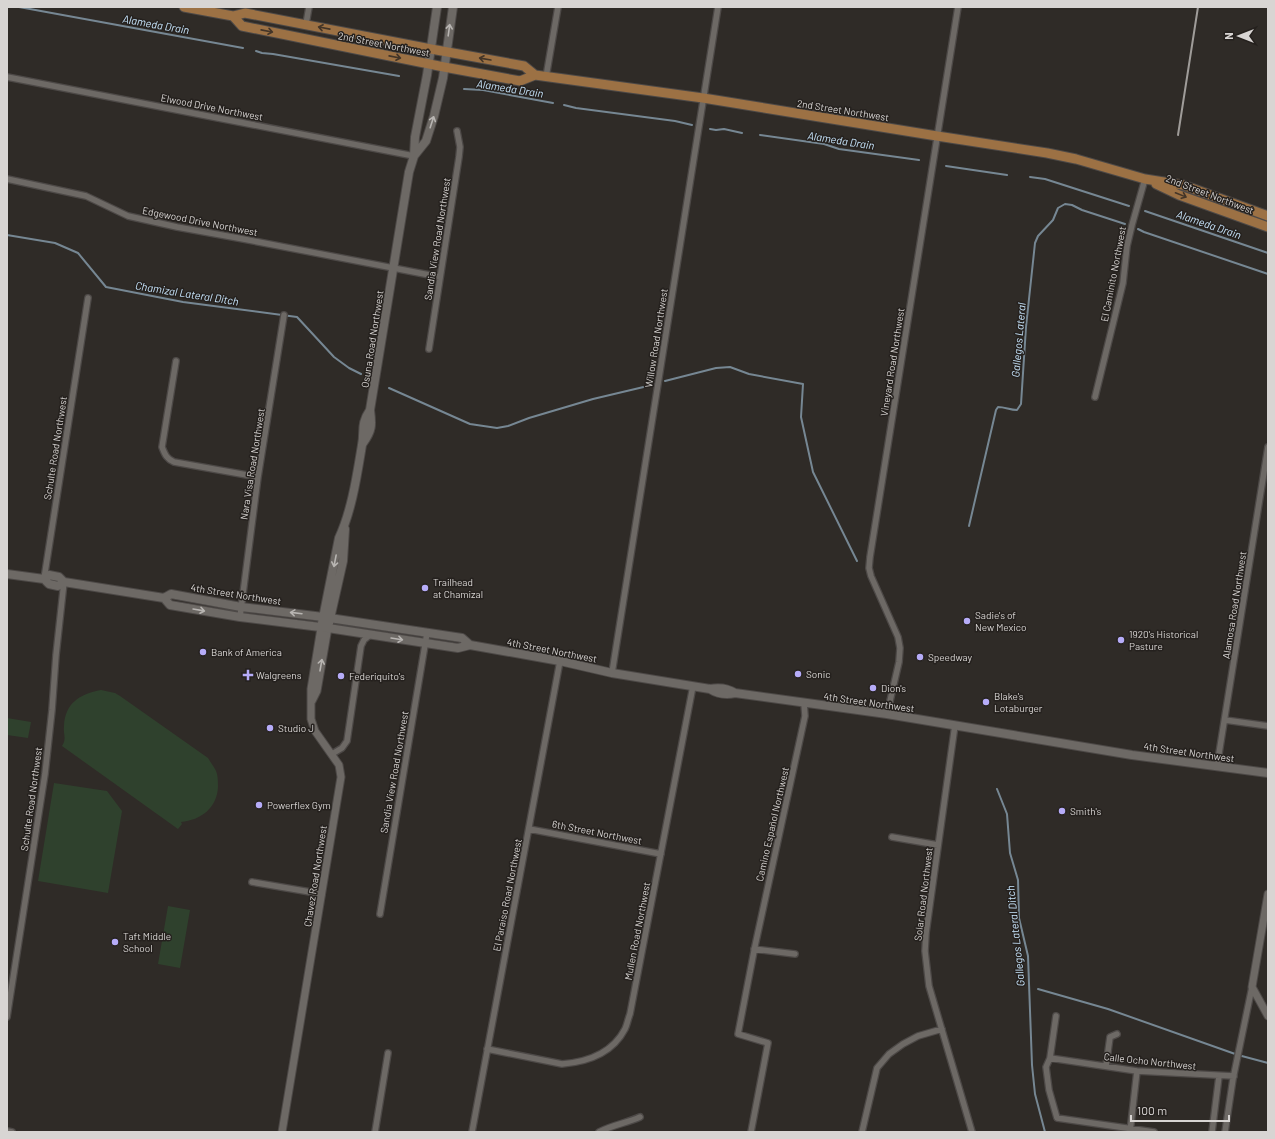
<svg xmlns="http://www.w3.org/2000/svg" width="1275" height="1139" font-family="Barlow,sans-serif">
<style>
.green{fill:#2f412d}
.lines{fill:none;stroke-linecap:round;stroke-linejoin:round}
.stream{stroke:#768793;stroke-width:2}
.minor-casing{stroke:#4d4947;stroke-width:8}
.tertiary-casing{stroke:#4d4947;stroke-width:9}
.secondary-casing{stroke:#4d4947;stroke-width:10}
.primary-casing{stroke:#4d4947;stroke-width:11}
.minor{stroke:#6d6965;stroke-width:5.5}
.tertiary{stroke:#6d6965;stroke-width:7}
.secondary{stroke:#6d6965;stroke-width:8}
.primary{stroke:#9c7144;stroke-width:9}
.rail{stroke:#9f9c99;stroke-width:2}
.oneway{stroke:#433528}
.oneway2{stroke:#b8b5b2}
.poi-dot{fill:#b6acf8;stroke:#25211e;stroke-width:1.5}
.labels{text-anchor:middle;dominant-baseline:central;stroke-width:3;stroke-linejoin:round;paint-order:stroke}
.street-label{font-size:10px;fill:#d8d5d3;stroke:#25211e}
.poi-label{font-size:10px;fill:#d8d5d3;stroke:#25211e;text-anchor:start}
.water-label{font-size:11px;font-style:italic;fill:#c8e5fc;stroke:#25211e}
</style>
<rect width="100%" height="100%" fill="#2f2b27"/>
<path class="green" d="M 101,690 L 115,693 L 120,696 L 208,758 C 210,762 213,765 215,769 C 218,774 218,781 218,787 C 217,808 201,820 181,822 L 182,824 L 178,829 L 62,746 C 67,738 63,735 64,726 C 65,703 80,694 101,690 Z
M 7,718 L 31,722 L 28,738 L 7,735 Z
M 54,783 L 107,791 L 122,811 L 108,893 L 38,881 Z
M 168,906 L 190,910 L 180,968 L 158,964 Z"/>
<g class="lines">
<path class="stream" d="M 19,7 L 243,48
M 256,51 L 262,53 L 273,54 L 399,76
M 464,89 L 483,90 L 553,103
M 564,105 L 576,108 L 675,121 L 692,125
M 710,129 L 716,130 L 724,129 L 742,133
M 760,135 L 824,144 L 839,149 L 919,160
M 946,166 L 1007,175
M 1030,177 L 1045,179 L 1129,206
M 1145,211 L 1268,253
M 1138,229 L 1144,232 L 1268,274
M 7,235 L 55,243 L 78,253 L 106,287 L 183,302 L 297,317 L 334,357 L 349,368 L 361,374
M 665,381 L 716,368 L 730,367 L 749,374 L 803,384 L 801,417 L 813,472 L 857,561
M 389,388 L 470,424 L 497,428 L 508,426 L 529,418 L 593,399 L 652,385
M 969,526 L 996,410 L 998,407 C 1005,407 1010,410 1017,410 L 1021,404 L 1026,327 L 1035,243 L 1038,236 L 1053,220 L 1058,208 L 1065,204 L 1072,205 L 1082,210 L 1125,224
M 997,789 L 1007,814 L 1010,853 L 1018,880 L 1019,918 L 1028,956 L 1032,1065 L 1035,1094 L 1045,1132
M 1038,989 L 1108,1009 L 1238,1055 L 1268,1063"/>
<g class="minor-casing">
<path id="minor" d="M 306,24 L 309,7
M 7,77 L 414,156
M 546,77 L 558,7
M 7,179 L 86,196 L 128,216 L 177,227 L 238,238 L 440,277
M 429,349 L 459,157 L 460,147 L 457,131
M 176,361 L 162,447 C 165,455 167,459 174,462 L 258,477
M 1095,397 L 1123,283 L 1127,246 L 1132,225 L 1145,179
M 44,579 L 88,298
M 240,617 L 258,477 L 284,315
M 612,673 L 718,7
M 887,714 L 899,662 L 900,648 L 898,637 L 871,576 L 869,568 L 870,557 L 958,7
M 1225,720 L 1268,726
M 955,725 L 926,933 L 925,951 L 929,986 L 972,1132
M 332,754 L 342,748 L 347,741 L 361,646 L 364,640 L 370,635
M 1217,766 L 1268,447
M 529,829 L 661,854
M 892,837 L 938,845
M 252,882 L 322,894
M 380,914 L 427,633
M 754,949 L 795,954
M 1056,1016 L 1050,1058 L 1046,1067 L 1049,1090 L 1057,1118 L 1154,1132
M 7,1017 L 45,774 L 52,710 L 56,655 L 64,582
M 487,1049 L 562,1064 C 587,1062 612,1054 625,1029 C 627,1025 628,1019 630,1014 L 693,686
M 1050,1058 L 1137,1071 L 1234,1076
M 1106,1066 L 1110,1037 L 1117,1034
M 7,1131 L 12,1132
M 375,1132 L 388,1053
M 472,1132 L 560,661
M 599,1132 C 612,1125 627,1123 640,1117
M 751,1132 L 768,1043 L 738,1034 L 755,946 L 805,716 L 804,703
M 862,1132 L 877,1068 L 889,1054 L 903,1044 L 918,1036 L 942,1029
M 1130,1132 L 1137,1071
M 1212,1132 L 1219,1076
M 1225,1132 L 1233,1079 L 1252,987"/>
</g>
<g class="tertiary-casing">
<path id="tertiary" d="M 312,701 L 317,691 L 328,628
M 1268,894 L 1252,987 L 1268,1016
M 282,1132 L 341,777 L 339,765 L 315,731 L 311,719 L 311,689 L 321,628"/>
</g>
<g class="secondary-casing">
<path id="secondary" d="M 414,156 L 426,141 L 434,116 L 443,78 L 453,7
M 363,443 C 372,431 372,425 370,410
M 7,574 L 44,579 L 49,584 L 58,586 L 64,582
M 44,579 L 49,575 L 59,577 L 64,582 L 164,598 L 170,605 L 240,617 L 328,628 L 458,648 L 470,645 L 560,661 L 612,673 L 710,689 C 720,687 727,688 735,693 L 887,714 L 1132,755 L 1268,773
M 164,598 L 171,594 L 241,607 L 323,617 L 462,638 L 470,645
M 329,623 L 343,561 L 345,529
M 321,628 L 339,538 C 352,510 357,475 362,445 C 365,430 360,425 370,410 L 409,172 L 414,156 L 415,137 L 427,75 L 437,7
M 710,689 C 718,694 726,695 735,693"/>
</g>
<g class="primary-casing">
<path id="primary" d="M 184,7 L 233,16 L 245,13 L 431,49 L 524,66 L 535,75
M 233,16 L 242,26 L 444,67 L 520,81 L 535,75 L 703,98 L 937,136 L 1047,153 L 1076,159 L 1145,179 L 1183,185 L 1268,216
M 1156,184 L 1179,195 L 1268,227"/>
</g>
<use href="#minor" class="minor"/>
<use href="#tertiary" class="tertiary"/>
<use href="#secondary" class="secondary"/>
<use href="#primary" class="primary"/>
<path class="rail" d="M 1178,135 L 1198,7"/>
</g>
<defs><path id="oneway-shaft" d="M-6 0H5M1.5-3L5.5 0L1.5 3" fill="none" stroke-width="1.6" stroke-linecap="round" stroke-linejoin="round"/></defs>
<g class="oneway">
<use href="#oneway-shaft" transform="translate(324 28) rotate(-169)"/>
<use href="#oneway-shaft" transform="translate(267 31) rotate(11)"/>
<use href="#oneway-shaft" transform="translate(395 57) rotate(11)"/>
<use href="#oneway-shaft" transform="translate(485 59) rotate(-170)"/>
<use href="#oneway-shaft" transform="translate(1181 195) rotate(22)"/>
</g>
<g class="oneway2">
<use href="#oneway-shaft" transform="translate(449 30) rotate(-82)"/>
<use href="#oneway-shaft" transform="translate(432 122) rotate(-72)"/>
<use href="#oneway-shaft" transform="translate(335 561) rotate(101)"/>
<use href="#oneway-shaft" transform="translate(199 610) rotate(10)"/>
<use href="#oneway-shaft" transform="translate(296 613) rotate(-173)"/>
<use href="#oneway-shaft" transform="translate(397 639) rotate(9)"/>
<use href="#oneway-shaft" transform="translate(321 665) rotate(-80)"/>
</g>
<g class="poi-dot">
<circle cx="425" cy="588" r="4"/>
<circle cx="967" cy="621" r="4"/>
<circle cx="1121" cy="640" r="4"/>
<circle cx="203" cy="652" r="4"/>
<circle cx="920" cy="657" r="4"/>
<circle cx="798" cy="674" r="4"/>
<path d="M246 669h4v4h4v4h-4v4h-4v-4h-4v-4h4z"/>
<circle cx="341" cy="676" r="4"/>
<circle cx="873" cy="688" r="4"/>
<circle cx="986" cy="702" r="4"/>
<circle cx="270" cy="728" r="4"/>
<circle cx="259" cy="805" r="4"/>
<circle cx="1062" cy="811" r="4"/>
<circle cx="115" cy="942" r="4"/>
</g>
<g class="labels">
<g class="street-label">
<text transform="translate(384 44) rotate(11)">2nd Street Northwest</text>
<text transform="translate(212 107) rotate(11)">Elwood Drive Northwest</text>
<text transform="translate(843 110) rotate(9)">2nd Street Northwest</text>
<text transform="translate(1210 194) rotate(21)">2nd Street Northwest</text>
<text transform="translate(200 221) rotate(11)">Edgewood Drive Northwest</text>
<text transform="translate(437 239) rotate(-81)">Sandia View Road Northwest</text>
<text transform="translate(1113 274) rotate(-79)">El Caminito Northwest</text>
<text transform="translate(656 338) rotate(-81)">Willow Road Northwest</text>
<text transform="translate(372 339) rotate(-81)">Osuna Road Northwest</text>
<text transform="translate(892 362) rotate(-81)">Vineyard Road Northwest</text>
<text transform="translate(55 448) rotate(-81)">Schulte Road Northwest</text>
<text transform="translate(252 464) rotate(-81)">Nara Visa Road Northwest</text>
<text transform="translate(236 594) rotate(9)">4th Street Northwest</text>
<text transform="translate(1234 605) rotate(-81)">Alamosa Road Northwest</text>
<text transform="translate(552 650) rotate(11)">4th Street Northwest</text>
<text transform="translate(869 702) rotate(8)">4th Street Northwest</text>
<text transform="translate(1189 752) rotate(8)">4th Street Northwest</text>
<text transform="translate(394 772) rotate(-80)">Sandia View Road Northwest</text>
<text transform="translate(31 799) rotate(-82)">Schulte Road Northwest</text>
<text transform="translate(772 824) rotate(-77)">Camino Español Northwest</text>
<text transform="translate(597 832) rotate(11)">6th Street Northwest</text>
<text transform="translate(315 876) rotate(-81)">Chavez Road Northwest</text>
<text transform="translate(923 894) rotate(-83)">Solar Road Northwest</text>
<text transform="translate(507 895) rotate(-79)">El Paraiso Road Northwest</text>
<text transform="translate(637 931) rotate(-79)">Mullen Road Northwest</text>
<text transform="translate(1150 1061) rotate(6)">Calle Ocho Northwest</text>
</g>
<g class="poi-label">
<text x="433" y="582">Trailhead<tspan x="433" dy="12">at Chamizal</tspan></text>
<text x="975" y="615">Sadie's of<tspan x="975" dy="12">New Mexico</tspan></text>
<text x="1129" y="634">1920's Historical<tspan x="1129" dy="12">Pasture</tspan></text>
<text x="211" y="652">Bank of America</text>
<text x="928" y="657">Speedway</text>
<text x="806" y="674">Sonic</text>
<text x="256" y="675">Walgreens</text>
<text x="349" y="676">Federiquito's</text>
<text x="881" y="688">Dion's</text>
<text x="994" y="696">Blake's<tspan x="994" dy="12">Lotaburger</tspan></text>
<text x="278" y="728">Studio J</text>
<text x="267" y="805">Powerflex Gym</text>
<text x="1070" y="811">Smith's</text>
<text x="123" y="936">Taft Middle<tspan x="123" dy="12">School</tspan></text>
</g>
<g class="water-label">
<text transform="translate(156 24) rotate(10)">Alameda Drain</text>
<text transform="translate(510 88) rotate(9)">Alameda Drain</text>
<text transform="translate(841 140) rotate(9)">Alameda Drain</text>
<text transform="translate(1209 224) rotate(19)">Alameda Drain</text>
<text transform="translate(187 293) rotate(9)">Chamizal Lateral Ditch</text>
<text transform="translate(1018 340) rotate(-85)">Gallegos Lateral</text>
<text transform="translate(1015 936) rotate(-96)">Gallegos Lateral Ditch</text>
</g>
</g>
<rect width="1275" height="1139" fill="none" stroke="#d8d5d3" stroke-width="16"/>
<g transform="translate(1239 36) rotate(270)" stroke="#25211e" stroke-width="3" paint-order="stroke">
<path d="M0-3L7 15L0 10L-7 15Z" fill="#d8d5d3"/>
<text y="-6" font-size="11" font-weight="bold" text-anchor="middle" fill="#d8d5d3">N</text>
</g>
<path d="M1131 1115v6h98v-6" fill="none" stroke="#d8d5d3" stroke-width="2"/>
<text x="1137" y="1115" font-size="12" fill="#d8d5d3" stroke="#25211e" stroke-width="3" paint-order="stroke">100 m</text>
</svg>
